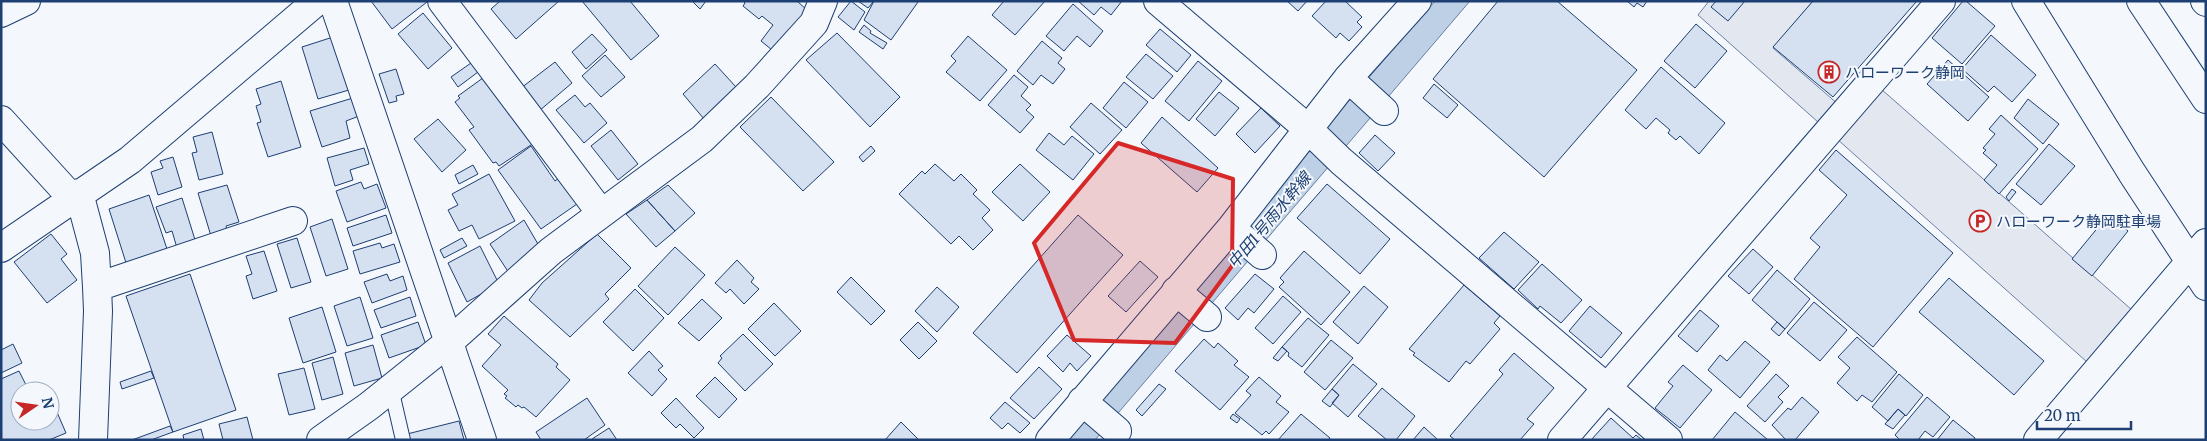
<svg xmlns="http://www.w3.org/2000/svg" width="2207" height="441" font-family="Merriweather,'Noto Sans JP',serif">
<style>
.parking{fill:#e3e8f0;stroke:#687fa3}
.water{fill:#bed0e5;stroke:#687fa3}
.building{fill:#d5e0f0;stroke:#1d3f73}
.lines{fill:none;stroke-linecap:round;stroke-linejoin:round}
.lane-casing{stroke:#1d3f73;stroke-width:16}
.street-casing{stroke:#1d3f73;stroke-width:30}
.highway-casing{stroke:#1d3f73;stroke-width:30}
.lane{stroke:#f4f7fb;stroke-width:14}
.street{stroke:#f4f7fb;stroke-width:28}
.highway{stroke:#f4f7fb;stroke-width:28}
.marked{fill:#d62828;fill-opacity:0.2;stroke:#d62828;stroke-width:4;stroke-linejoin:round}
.labels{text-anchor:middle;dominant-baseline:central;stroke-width:4;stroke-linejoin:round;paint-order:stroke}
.poi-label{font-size:15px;fill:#1d3f73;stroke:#f4f7fb;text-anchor:start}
.water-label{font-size:16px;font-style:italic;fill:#1d3f73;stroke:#f4f7fb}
</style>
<rect width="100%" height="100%" fill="#f4f7fb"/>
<path class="parking" d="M 1709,1 L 1813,1 L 1773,48 L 1846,111 L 1872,81 L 2132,310 L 2087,362 L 1698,15 Z"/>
<path class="water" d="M 1435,1 L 1470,1 L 1095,440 L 1064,440 L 1327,126 Z"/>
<path class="building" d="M 371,1 L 426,1 L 427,2 L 392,29 Z
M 500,1 L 559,1 L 516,39 L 491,9 Z
M 582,1 L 630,1 L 659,36 L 631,60 Z
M 692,1 L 706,1 L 700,9 Z
M 743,1 L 797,1 L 807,10 L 777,54 L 761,41 L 773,25 L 762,16 L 759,19 L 743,6 L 745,3 Z
M 851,1 L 865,12 L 854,30 L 838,17 Z
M 858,1 L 874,1 L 868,8 Z
M 874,1 L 917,1 L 918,2 L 891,40 L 864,20 Z
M 1004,1 L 1045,1 L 1015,35 L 992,15 Z
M 1078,1 L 1122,1 L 1111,15 L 1101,7 L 1094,15 Z
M 1287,1 L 1307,1 L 1298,11 Z
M 1326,1 L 1345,1 L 1362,17 L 1357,22 L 1362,27 L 1349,41 L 1340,33 L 1336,38 L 1312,16 Z
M 1498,1 L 1557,1 L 1637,70 L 1544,177 L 1433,79 Z
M 1627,1 L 1647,1 L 1643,7 L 1637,3 L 1634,7 Z
M 1716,1 L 1745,1 L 1728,21 L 1711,7 Z
M 1813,1 L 1917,1 L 1833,97 L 1773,47 Z
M 1963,1 L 1966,1 L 1995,26 L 1962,64 L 1932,38 Z
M 1073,4 L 1103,31 L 1090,47 L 1077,36 L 1064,51 L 1046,36 Z
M 423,13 L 452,48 L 428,69 L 398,34 Z
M 1696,24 L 1727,51 L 1695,88 L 1664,61 Z
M 864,25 L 871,31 L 870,33 L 887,43 L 883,49 L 859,32 Z
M 1160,29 L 1191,55 L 1177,72 L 1146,45 Z
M 837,33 L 900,97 L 870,127 L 806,60 Z
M 592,34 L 607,50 L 586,69 L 572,52 Z
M 1991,35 L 2036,75 L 2012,102 L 1994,86 L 1988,92 L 1962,69 Z
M 968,36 L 1007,70 L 980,101 L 946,72 L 956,61 L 951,56 Z
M 333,37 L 349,90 L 318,99 L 302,47 Z
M 1042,41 L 1062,58 L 1058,63 L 1065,69 L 1053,84 L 1041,75 L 1033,85 L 1017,71 Z
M 1146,54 L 1173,76 L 1153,99 L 1126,77 Z
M 605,55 L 625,77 L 601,97 L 582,76 Z
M 1948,60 L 1989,97 L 1968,121 L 1927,84 Z
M 1198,61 L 1222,81 L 1189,121 L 1165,101 Z
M 555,62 L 572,83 L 539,111 L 521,88 Z
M 471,63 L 478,72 L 458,87 L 451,77 Z
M 715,64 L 736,87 L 704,119 L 683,94 Z
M 1661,67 L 1725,123 L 1699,154 L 1680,136 L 1676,140 L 1668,133 L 1670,130 L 1656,118 L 1646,129 L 1625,110 Z
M 396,69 L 404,94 L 396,96 L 397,101 L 389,103 L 379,74 Z
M 487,75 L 537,141 L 499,166 L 496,162 L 493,163 L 469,130 L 474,127 L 455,102 L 460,98 L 458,96 Z
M 1014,75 L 1028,87 L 1021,96 L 1031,105 L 1026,110 L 1034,117 L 1020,133 L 988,105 Z
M 281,81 L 301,147 L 268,157 L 257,123 L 261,122 L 256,106 L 261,104 L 256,89 Z
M 1124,82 L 1148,102 L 1126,128 L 1103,108 Z
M 1434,84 L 1458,105 L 1447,118 L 1423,98 Z
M 1219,92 L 1239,108 L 1215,136 L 1196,119 Z
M 575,95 L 585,107 L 590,103 L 607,123 L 584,143 L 556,110 Z
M 771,97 L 834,162 L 803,191 L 740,127 Z
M 353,98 L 359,116 L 346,121 L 350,138 L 322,147 L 310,111 Z
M 2028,99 L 2059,124 L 2043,144 L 2014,118 Z
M 1091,103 L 1122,130 L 1100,154 L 1070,127 Z
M 1261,108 L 1280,126 L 1255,153 L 1236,134 Z
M 2001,115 L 2038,149 L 1999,194 L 1984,180 L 1997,165 L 1983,153 L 1986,150 L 1983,148 L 1995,134 L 1989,129 Z
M 1162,117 L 1218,168 L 1197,192 L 1141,143 Z
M 438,119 L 466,150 L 442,172 L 414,139 Z
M 611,130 L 638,164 L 618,180 L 591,146 Z
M 212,132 L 223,174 L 199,180 L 192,153 L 197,152 L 193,137 Z
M 1049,133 L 1064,145 L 1072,136 L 1094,154 L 1073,180 L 1036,150 Z
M 1375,135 L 1395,153 L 1378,171 L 1359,153 Z
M 2049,144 L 2075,166 L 2041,205 L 2016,184 Z
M 531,146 L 555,181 L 564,174 L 577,204 L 541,229 L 498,170 Z
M 871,146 L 875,151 L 863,162 L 859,157 Z
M 364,148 L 369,164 L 350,170 L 353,180 L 335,186 L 327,158 Z
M 1836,150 L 1953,253 L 1873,347 L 1794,279 L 1820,247 L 1810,238 L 1847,195 L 1819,170 Z
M 173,157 L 182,187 L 158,195 L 151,172 L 163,168 L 160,161 Z
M 935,164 L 954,181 L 961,174 L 977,190 L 973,194 L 990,210 L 982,218 L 993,230 L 973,250 L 959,236 L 951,244 L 899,194 L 922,171 L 925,174 Z
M 1020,164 L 1050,192 L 1023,221 L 992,192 Z
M 473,165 L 478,174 L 459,184 L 455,175 Z
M 489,174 L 515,221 L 479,239 L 472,225 L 459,231 L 448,210 L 458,205 L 452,194 Z
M 361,182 L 364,189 L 377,184 L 386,208 L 347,222 L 336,191 Z
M 1327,184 L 1390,239 L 1360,274 L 1297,218 Z
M 227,185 L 239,222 L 226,226 L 227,231 L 211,236 L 198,193 Z
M 668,185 L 695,213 L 675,231 L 647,200 Z
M 2012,189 L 2016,192 L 2009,201 L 2006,197 Z
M 149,195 L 169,255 L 127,266 L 109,209 Z
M 182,198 L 196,243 L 177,248 L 172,231 L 166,233 L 156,207 Z
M 647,200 L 675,231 L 656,247 L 626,214 Z
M 2109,214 L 2128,231 L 2092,276 L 2072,259 Z
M 386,215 L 392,233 L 353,246 L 347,228 Z
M 1078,215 L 1123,255 L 1017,373 L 973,333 Z
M 332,219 L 348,269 L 326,276 L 310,227 Z
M 524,220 L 542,251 L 509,273 L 490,244 Z
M 1504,232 L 1539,262 L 1514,289 L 1479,258 Z
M 51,234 L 67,254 L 61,259 L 77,280 L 47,303 L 14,262 Z
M 597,234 L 631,268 L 605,294 L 609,299 L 570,337 L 529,300 L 542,283 Z
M 297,238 L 311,282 L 291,288 L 277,244 Z
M 462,238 L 467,246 L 444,258 L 440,250 Z
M 380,243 L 382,248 L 394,244 L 400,262 L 360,274 L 353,251 Z
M 480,246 L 499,284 L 467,302 L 448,263 Z
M 675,247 L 705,275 L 668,315 L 638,286 Z
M 1753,249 L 1773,267 L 1749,294 L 1728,276 Z
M 264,251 L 277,291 L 253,299 L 246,276 L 252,274 L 246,256 Z
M 1304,251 L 1350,292 L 1321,325 L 1279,287 L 1284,282 L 1280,278 Z
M 737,260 L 754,278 L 751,282 L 759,289 L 744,304 L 730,289 L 726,293 L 715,283 Z
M 1140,261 L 1158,277 L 1126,312 L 1108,296 Z
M 1542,264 L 1582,300 L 1561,323 L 1540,306 L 1538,309 L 1518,290 Z
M 1777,270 L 1810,299 L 1785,329 L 1752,300 Z
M 190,274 L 236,410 L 173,432 L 126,296 Z
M 387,274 L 390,281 L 403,276 L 407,290 L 372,303 L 364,282 Z
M 1255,274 L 1274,289 L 1254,313 L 1248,308 L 1238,320 L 1225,308 Z
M 851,277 L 885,311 L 871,325 L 837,292 Z
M 1949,278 L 2044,361 L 2014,395 L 1919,312 Z
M 1464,285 L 1500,316 L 1494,323 L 1500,329 L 1470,364 L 1466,361 L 1449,382 L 1413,355 L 1415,353 L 1409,349 Z
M 1364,286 L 1388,307 L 1358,344 L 1333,322 Z
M 937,287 L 959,307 L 937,332 L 915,311 Z
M 635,289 L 664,318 L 633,351 L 603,322 Z
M 1283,296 L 1301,312 L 1273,344 L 1255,328 Z
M 360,297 L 373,338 L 347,346 L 334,306 Z
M 410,297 L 416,316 L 381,328 L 374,310 Z
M 702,299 L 722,318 L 699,341 L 678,323 Z
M 1814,302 L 1847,330 L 1820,361 L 1787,333 Z
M 774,303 L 801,331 L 775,356 L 748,329 Z
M 1590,306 L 1622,333 L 1601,358 L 1569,331 Z
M 322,307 L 336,352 L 303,363 L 289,318 Z
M 1700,310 L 1719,326 L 1697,352 L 1678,336 Z
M 504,316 L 558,364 L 556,367 L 570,380 L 536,417 L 524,407 L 522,408 L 518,405 L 516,407 L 505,398 L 507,396 L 504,394 L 508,390 L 482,366 L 501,345 L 488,334 Z
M 1308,318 L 1329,335 L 1302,367 L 1288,356 L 1289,353 L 1282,347 Z
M 418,322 L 426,345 L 389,358 L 381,335 Z
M 918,322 L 937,341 L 919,359 L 900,340 Z
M 1777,322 L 1785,329 L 1779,336 L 1771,329 Z
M 743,334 L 773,364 L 745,391 L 718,363 L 722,358 L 720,356 Z
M 1067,335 L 1091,356 L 1077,371 L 1070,363 L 1063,372 L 1047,356 Z
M 1857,337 L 1897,372 L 1872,402 L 1862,395 L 1857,401 L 1837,383 L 1850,368 L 1838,357 Z
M 1204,339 L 1214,348 L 1218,343 L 1238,361 L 1234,365 L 1249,377 L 1220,410 L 1175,371 Z
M 1331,340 L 1353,358 L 1325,390 L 1304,372 Z
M 1745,341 L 1770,362 L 1740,398 L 1708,370 L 1720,355 L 1727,361 Z
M 13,344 L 22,363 L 1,373 L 1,350 Z
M 373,345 L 382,378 L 354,386 L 345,353 Z
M 1282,347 L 1287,351 L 1278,361 L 1273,358 Z
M 649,351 L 663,366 L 658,370 L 667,379 L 652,396 L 628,373 Z
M 1514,353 L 1554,388 L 1527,419 L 1534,424 L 1520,440 L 1455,440 L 1450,436 L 1503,374 L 1499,370 Z
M 333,357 L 343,394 L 322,400 L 312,363 Z
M 1353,364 L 1377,384 L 1348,417 L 1332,403 L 1339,395 L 1332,389 Z
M 1683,365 L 1712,390 L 1680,428 L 1655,408 L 1673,386 L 1668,382 Z
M 1039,367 L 1062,389 L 1034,419 L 1010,398 Z
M 304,368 L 315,409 L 289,415 L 278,374 Z
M 19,371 L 29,391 L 20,391 L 20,421 L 50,421 L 50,413 L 56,410 L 66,433 L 49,440 L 1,440 L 1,379 Z
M 151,371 L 154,378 L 122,389 L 120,382 Z
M 1776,374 L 1789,386 L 1778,397 L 1783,402 L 1765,422 L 1747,406 Z
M 1899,374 L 1923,395 L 1906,416 L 1898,409 L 1888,421 L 1872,407 Z
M 715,377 L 737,399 L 719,418 L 696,396 Z
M 1259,377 L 1281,396 L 1276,402 L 1289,412 L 1269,434 L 1266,431 L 1262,435 L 1235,413 L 1251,395 L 1246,391 Z
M 1159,384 L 1166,389 L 1142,416 L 1136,410 Z
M 1382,388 L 1415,416 L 1396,440 L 1387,440 L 1358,416 Z
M 1332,389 L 1339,395 L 1330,407 L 1322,401 Z
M 1802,397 L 1819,412 L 1795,440 L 1786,440 L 1772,425 L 1788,408 L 1791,410 Z
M 1927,397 L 1950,417 L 1933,437 L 1925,431 L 1918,440 L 1900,440 L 1895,435 Z
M 587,398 L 605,425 L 584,440 L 541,440 L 536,432 Z
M 676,398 L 704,428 L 694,438 L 680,424 L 676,428 L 661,413 Z
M 1005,402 L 1030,423 L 1020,433 L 1008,423 L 1002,429 L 990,418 Z
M 1898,409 L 1905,415 L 1893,429 L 1885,424 Z
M 1735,412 L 1768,440 L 1712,440 Z
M 1233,414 L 1240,419 L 1237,423 L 1230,418 Z
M 1301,414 L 1330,438 L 1328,440 L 1278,440 Z
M 247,417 L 253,440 L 223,440 L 219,424 Z
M 1611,418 L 1633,438 L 1636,435 L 1642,440 L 1591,440 Z
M 1953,420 L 1975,438 L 1974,440 L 1937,440 Z
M 459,421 L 464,440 L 408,440 L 407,434 Z
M 901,422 L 919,440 L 885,440 Z
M 170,426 L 173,432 L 151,440 L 132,440 Z
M 1424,427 L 1438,440 L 1413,440 Z
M 609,428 L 617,440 L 591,440 L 592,439 Z
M 201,429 L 204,440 L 184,440 L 183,435 Z"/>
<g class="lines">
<g class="lane-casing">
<path id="lane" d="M 391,388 L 403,440"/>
</g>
<g class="street-casing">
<path id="street" d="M 333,1 L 482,440
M 442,1 L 601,213
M 1158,1 L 1307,128 L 1341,161 L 1668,440
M 2026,1 L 2132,173 L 2206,286
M 1,13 L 26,1
M 1348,78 L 1384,111
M 1,120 L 72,198
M 79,193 L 95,253 L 97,287 L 98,311 L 93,440
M 1231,228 L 1262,255
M 1,248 L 130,160 L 317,1
M 97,287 L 293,221
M 1176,291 L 1207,317
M 1082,401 L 1117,431
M 321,440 L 369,406 L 449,342 L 551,251 L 702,139 L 757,86 L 814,23 L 823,1
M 1050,440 L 1231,228 L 1348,78 L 1417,1
M 1562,440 L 1941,1
M 2038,440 L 2206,243"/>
</g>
<g class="highway-casing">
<path id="highway" d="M 2141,1 L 2206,99
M 2205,1 L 2206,2"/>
</g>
<use href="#lane" class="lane"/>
<use href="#street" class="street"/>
<use href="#highway" class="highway"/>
</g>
<path class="marked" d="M 1118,143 L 1233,179 L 1232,266 L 1175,343 L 1074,340 L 1034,243 Z"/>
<defs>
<g id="building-ring" transform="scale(1.125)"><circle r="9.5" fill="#f4f7fb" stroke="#c62828" stroke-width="1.5"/><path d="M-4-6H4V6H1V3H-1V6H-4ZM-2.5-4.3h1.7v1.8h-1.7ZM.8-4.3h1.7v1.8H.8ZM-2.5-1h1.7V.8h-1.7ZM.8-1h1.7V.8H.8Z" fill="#c62828"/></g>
<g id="parking-ring" transform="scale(1.125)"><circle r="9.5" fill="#f4f7fb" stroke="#c62828" stroke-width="1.5"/><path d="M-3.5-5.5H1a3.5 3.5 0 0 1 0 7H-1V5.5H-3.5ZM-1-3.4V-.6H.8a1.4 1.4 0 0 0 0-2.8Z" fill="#c62828"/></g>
</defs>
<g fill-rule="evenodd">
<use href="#building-ring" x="1829" y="72"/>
<use href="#parking-ring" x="1980" y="221"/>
</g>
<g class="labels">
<g class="poi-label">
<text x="1845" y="72">ハローワーク静岡</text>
<text x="1996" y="221">ハローワーク静岡駐車場</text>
</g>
<g class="water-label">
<text transform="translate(1269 220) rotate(-50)">中田1号雨水幹線</text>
</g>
</g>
<rect width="2207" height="441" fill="none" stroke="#1d3f73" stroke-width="5"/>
<g transform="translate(35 406) rotate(77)"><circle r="24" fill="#f4f7fb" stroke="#9eadc5"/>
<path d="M0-4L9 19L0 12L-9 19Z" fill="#c62828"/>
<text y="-8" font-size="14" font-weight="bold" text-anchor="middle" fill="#1d3f73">N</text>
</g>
<path d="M2037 421v8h94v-8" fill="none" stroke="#1d3f73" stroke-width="2.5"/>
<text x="2044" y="421" font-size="15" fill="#1d3f73" stroke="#f4f7fb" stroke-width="4" paint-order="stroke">20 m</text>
</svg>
